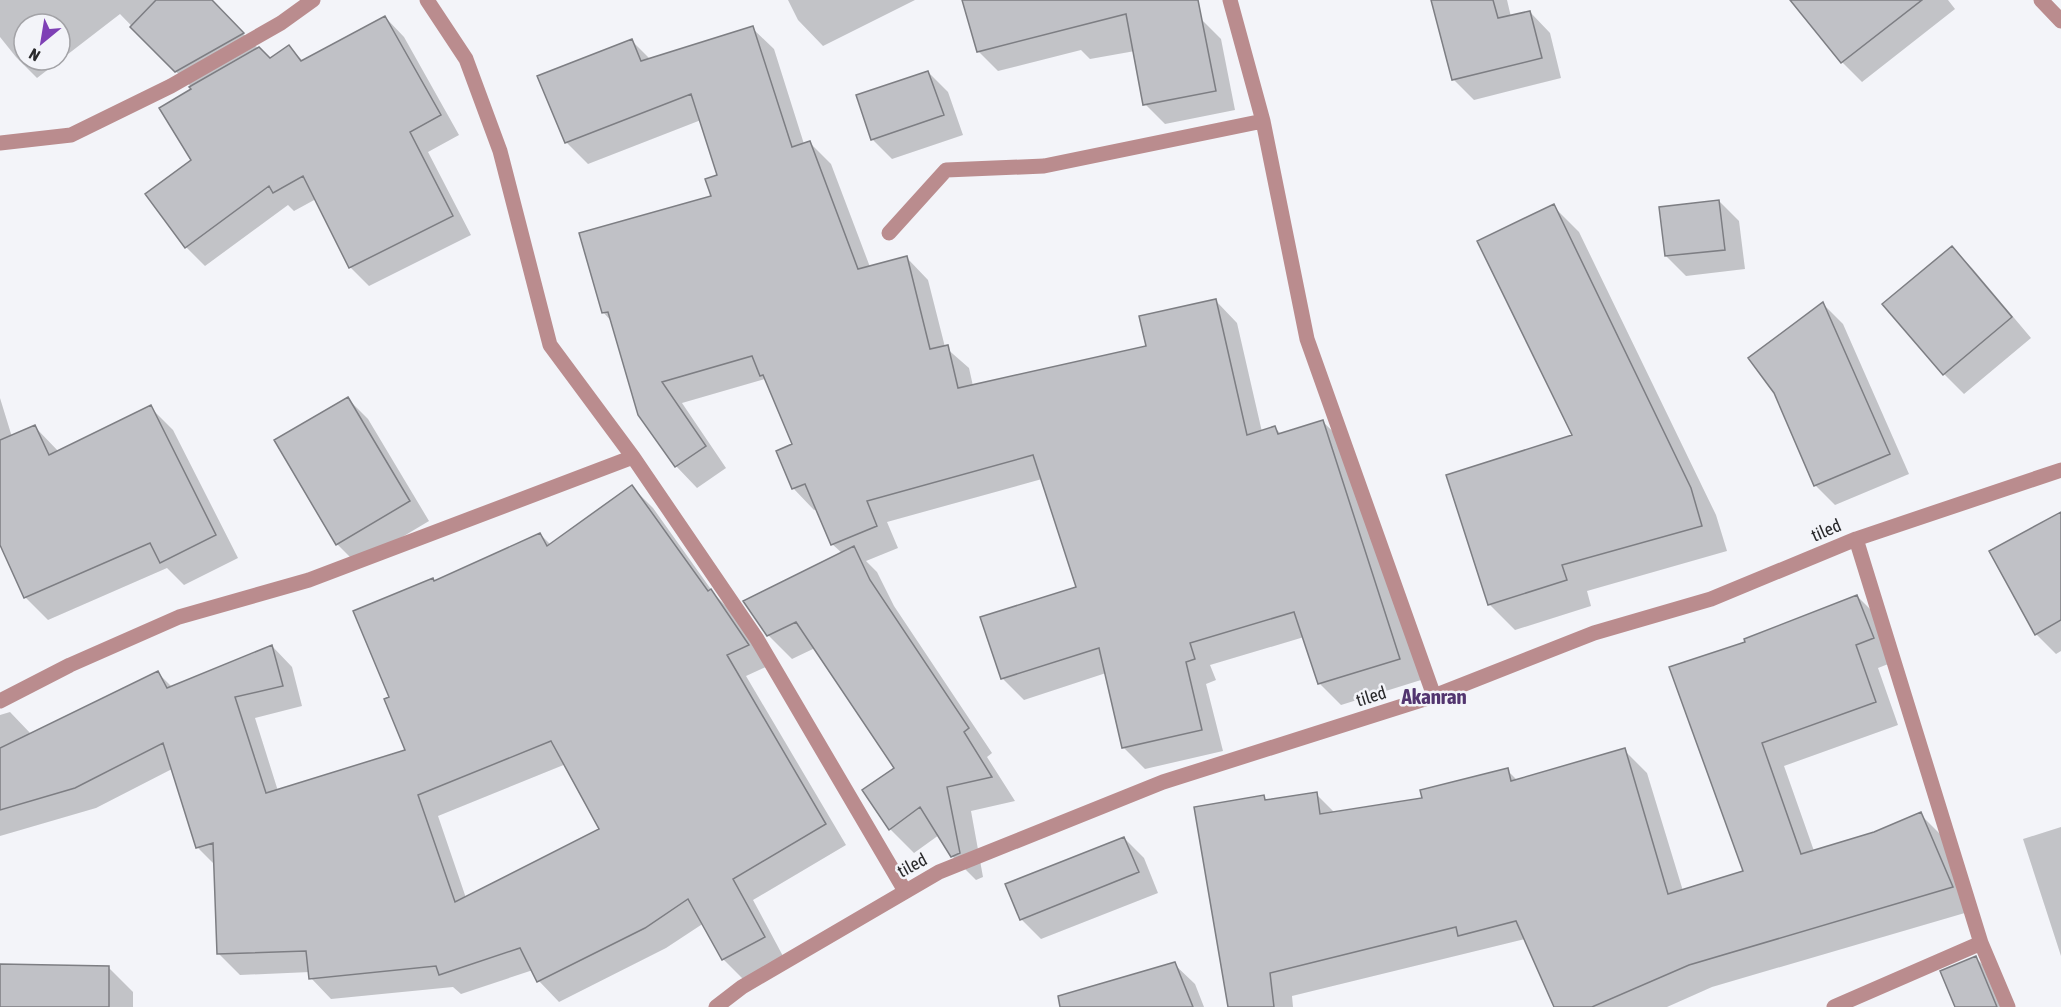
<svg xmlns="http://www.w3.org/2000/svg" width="2061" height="1007" font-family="'Asap Condensed',sans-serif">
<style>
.shadow{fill:#0003;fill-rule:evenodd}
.building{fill:#c0c1c6;stroke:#7d7e83;stroke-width:1.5;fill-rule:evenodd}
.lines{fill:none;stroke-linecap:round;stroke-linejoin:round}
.minor{stroke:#ba8c8e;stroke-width:15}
.labels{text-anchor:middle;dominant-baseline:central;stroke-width:5;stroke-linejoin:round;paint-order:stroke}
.street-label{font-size:18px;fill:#2a2a2c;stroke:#f3f4f9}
.quarter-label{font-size:21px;font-weight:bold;fill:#52356f;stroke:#f3f4f9}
</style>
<rect width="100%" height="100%" fill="#f3f4f9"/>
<path class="shadow" d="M 0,0 L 209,0 L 270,60 L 289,47 L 304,62 L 385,17 L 404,37 L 459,135 L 428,152 L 471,235 L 369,286 L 350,267 L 316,199 L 294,211 L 288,205 L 205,266 L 186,247 L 193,160 L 193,89 L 120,14 L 37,78 L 16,57 L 0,37 ZM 24,24 L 60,24 L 60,60 L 24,60 Z
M 788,0 L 915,0 L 823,46 L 798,20 Z
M 963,0 L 1172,0 L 1201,19 L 1221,39 L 1235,110 L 1165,124 L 1145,104 L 1135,51 L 1090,59 L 1081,50 L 998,71 L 978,51 Z
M 1433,0 L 1507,0 L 1511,17 L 1530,12 L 1550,33 L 1561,78 L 1474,100 L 1454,80 Z
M 1792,0 L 1948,0 L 1955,9 L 1862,82 L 1842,62 Z
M 752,28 L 774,49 L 804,144 L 810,143 L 831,164 L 870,267 L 907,258 L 928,280 L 945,347 L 969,368 L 973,386 L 1148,347 L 1216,301 L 1237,323 L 1262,432 L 1275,428 L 1281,434 L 1323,422 L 1345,443 L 1421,680 L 1341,705 L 1320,684 L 1304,637 L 1210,665 L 1216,680 L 1206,684 L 1223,751 L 1145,769 L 1123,747 L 1106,673 L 1024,700 L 1002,678 L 1077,588 L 1042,479 L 887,522 L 898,548 L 866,561 L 877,572 L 894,606 L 992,753 L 987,757 L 1015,801 L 971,811 L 983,877 L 976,880 L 952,856 L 939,835 L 914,853 L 890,829 L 896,768 L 815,648 L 792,659 L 768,635 L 842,553 L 832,544 L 817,509 L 814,510 L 793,488 L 794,445 L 765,379 L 682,403 L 726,468 L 697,488 L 676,466 L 612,322 L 603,312 L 713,197 L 719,176 L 701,120 L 588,164 L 566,142 L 631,40 L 651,60 Z
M 928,72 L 948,92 L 963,135 L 892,159 L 872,139 Z
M 1719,201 L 1739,221 L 1745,269 L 1686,276 L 1666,256 Z
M 1553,206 L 1579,232 L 1716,515 L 1727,551 L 1587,591 L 1591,606 L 1515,630 L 1489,604 L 1574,436 Z
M 1952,248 L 1972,268 L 2031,338 L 1964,394 L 1944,374 Z
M 1823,304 L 1843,324 L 1909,474 L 1835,505 L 1815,485 Z
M 0,398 L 12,437 L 35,427 L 59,452 L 150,407 L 173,430 L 238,558 L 184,585 L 167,568 L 48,620 L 25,597 L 0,541 Z
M 348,399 L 368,419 L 429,521 L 357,564 L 337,544 Z
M 632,487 L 653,508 L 715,595 L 732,612 L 768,666 L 746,676 L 846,845 L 753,900 L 784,958 L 744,980 L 723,959 L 704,923 L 666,948 L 559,1002 L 539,981 L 533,970 L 461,994 L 453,987 L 331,999 L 311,978 L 310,972 L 240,975 L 219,954 L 215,865 L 198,848 L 172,769 L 96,808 L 0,836 L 0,715 L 10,712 L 31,734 L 158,673 L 172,687 L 272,646 L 292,667 L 302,706 L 255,718 L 278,791 L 407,751 L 391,698 L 434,582 L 540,534 L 551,545 ZM 566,764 L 601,830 L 466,898 L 438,816 Z
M 2061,513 L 2061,651 L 2056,654 L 2036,634 Z
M 1857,596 L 1880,619 L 1896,661 L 1878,668 L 1898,725 L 1784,766 L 1814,851 L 1875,833 L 1920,814 L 1943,837 L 1975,910 L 1712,987 L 1667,1007 L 1556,1007 L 1594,922 L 1292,996 L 1293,1007 L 1230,1007 L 1263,797 L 1268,801 L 1316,794 L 1335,813 L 1424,799 L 1507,770 L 1518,781 L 1624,750 L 1647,773 L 1683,891 L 1745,872 L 1747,643 Z
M 2061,827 L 2061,956 L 2023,839 Z
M 1124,838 L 1144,858 L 1158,893 L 1041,939 L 1021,919 Z
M 1976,958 L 1986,968 L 2002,1007 L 1956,1007 Z
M 1174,964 L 1195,984 L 1204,1007 L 1061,1007 L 1058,997 Z
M 108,967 L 133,992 L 133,1007 L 0,1007 L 0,976 Z"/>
<path class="building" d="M 156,0 L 212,0 L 244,33 L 175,72 L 130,27 Z
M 962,0 L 1198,0 L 1216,91 L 1143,105 L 1126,14 L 977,52 Z
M 1431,0 L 1493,0 L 1498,18 L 1530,11 L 1542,58 L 1452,80 Z
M 1790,0 L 1922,0 L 1841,63 Z
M 385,16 L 441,115 L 410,132 L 453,216 L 349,268 L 303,176 L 273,193 L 269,186 L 185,248 L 145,194 L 191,160 L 159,108 L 191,89 L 189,87 L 259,47 L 270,58 L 289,45 L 301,61 Z
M 753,26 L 792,147 L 810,141 L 858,269 L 907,256 L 930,349 L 948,345 L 958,388 L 1146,346 L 1139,316 L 1216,299 L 1247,435 L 1275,426 L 1278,434 L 1323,420 L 1400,659 L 1318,684 L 1294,612 L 1190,643 L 1195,659 L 1186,662 L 1202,730 L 1122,748 L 1099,648 L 1001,679 L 980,617 L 1076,587 L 1033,455 L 867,501 L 877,526 L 831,545 L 805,484 L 792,489 L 776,451 L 792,444 L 763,375 L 760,376 L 752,356 L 662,382 L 706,446 L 675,467 L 638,415 L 608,312 L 602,313 L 579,233 L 711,196 L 705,179 L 717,175 L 691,94 L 565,143 L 537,76 L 632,39 L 641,61 Z
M 928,71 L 944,115 L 871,140 L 856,95 Z
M 1719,200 L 1725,250 L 1665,256 L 1659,207 Z
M 1554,204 L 1691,488 L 1702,526 L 1562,565 L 1567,580 L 1488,605 L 1446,475 L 1572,435 L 1477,241 Z
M 1952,246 L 2012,317 L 1943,375 L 1882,304 Z
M 1823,302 L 1890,454 L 1814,486 L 1774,393 L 1748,358 Z
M 348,397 L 410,501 L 336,545 L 274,440 Z
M 151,405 L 216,535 L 160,563 L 150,543 L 24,598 L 0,545 L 0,440 L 35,425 L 49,455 Z
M 632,485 L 708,591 L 711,589 L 749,645 L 727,655 L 826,824 L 733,879 L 765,937 L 722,960 L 688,899 L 645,928 L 537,982 L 520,948 L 439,975 L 436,966 L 309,979 L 306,951 L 217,954 L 213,843 L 196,848 L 163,743 L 75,788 L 0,810 L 0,748 L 158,671 L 167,688 L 272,645 L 283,686 L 235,697 L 266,793 L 405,750 L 384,699 L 389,697 L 353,611 L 433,578 L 434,581 L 540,533 L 547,546 ZM 551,741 L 599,829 L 455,902 L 418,795 Z
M 2061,512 L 2061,620 L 2035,635 L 1989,551 Z
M 854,546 L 870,580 L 969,728 L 964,732 L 992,777 L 947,787 L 960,853 L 951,857 L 920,807 L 889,830 L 862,790 L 894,768 L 796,622 L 767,636 L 743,601 Z
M 1857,595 L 1874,638 L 1856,645 L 1876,702 L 1762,743 L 1801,854 L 1874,832 L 1921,812 L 1953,887 L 1689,965 L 1592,1007 L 1554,1007 L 1516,921 L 1458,936 L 1456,927 L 1270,973 L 1274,1007 L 1228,1007 L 1194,807 L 1264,795 L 1265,800 L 1317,792 L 1320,814 L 1422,798 L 1420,790 L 1508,768 L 1511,781 L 1625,748 L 1668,894 L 1743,871 L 1669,667 L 1745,642 L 1744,639 Z
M 1124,837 L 1139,872 L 1020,920 L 1005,884 Z
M 1976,956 L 1997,1007 L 1955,1007 L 1940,971 Z
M 1175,962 L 1193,1007 L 1060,1007 L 1058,996 Z
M 0,964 L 109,966 L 109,1007 L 0,1007 Z"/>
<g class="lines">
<path class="minor" d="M 427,0 L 466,59 L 500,151 L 550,345 L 633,457 L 757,639 L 905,891
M 1230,0 L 1263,121 L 1307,339 L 1434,696
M 2041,0 L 2061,21
M 0,143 L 71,135 L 171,86 L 281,23 L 313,0
M 889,233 L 946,170 L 1044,166 L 1263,121
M 1856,539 L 1981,943 L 2008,1007
M 0,701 L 70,665 L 179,617 L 309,580 L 633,457
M 716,1007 L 742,987 L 939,872 L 1163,782 L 1434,696 L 1594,633 L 1711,599 L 1856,539 L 2061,470
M 1834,1007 L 1981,943"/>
</g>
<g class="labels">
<g class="street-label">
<text transform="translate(1826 530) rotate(-23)">tiled</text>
<text transform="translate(1371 696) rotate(-17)">tiled</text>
<text transform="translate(912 865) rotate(-28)">tiled</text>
</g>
<g class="quarter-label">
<text x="1434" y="696">Akanran</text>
</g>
</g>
<g transform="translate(42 42) rotate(210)"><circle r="28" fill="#f3f4f9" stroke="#a3a3a7" stroke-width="1.5"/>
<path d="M0-4.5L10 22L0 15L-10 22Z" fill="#7e40b5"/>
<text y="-9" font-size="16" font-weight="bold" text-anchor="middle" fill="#2a2a2c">N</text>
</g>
</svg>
